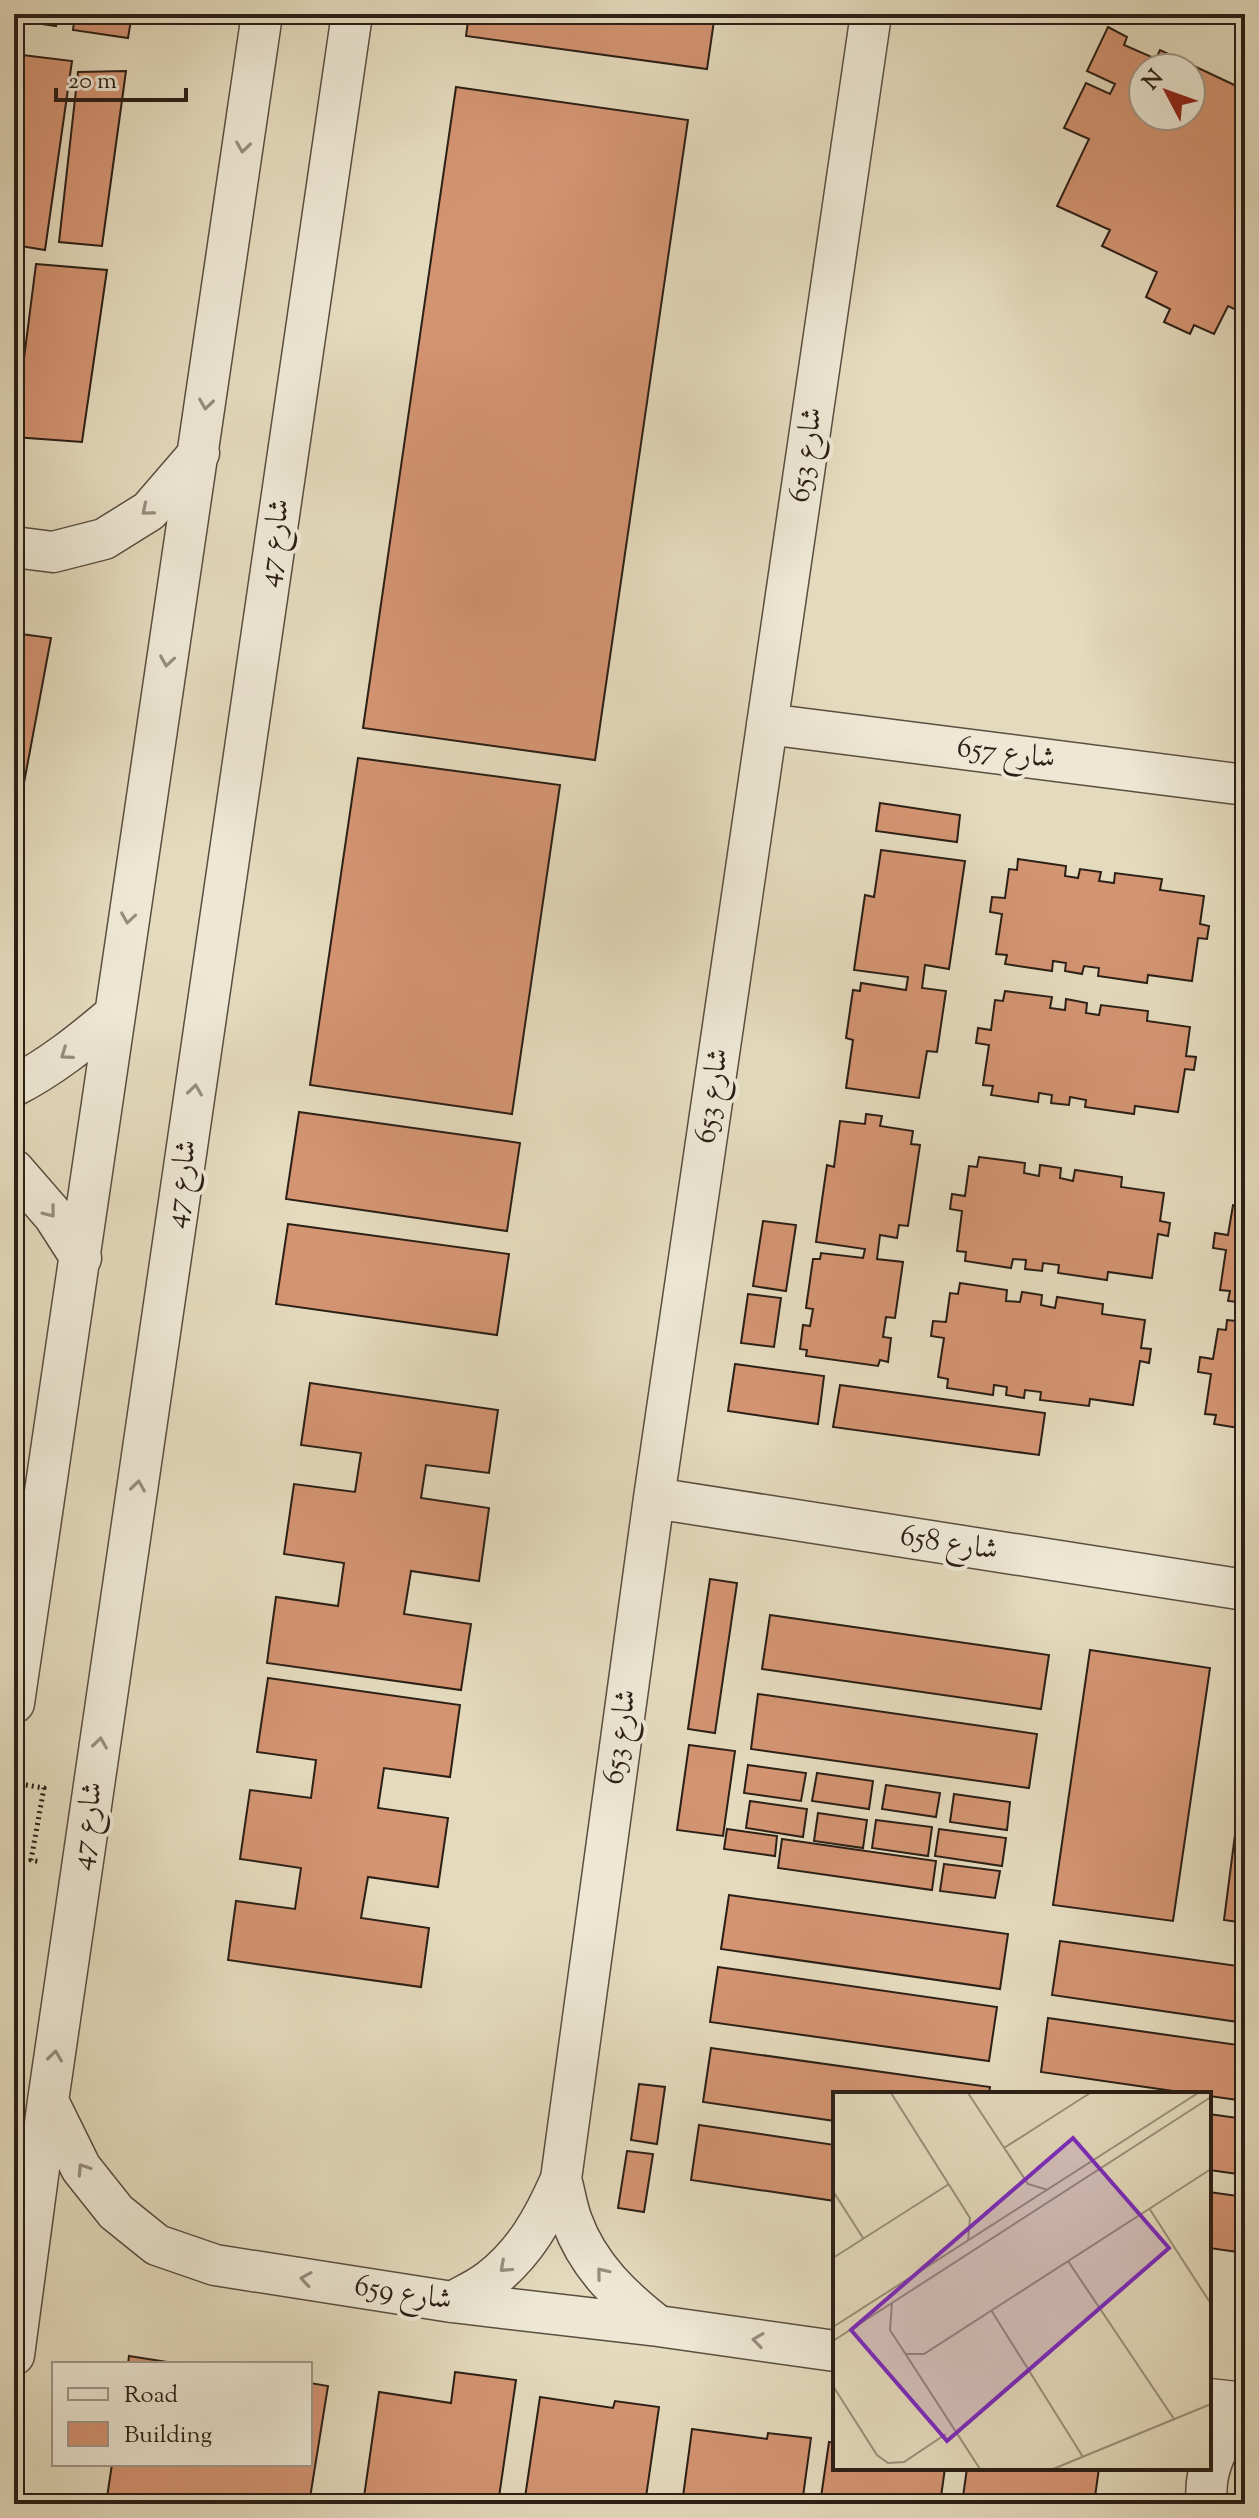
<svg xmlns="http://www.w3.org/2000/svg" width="1259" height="2518" font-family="'Sorts Mill Goudy',Amiri,serif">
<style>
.building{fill:#d39472;stroke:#2c1f16;stroke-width:2;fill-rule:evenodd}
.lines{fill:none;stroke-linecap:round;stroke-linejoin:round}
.minor-casing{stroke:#5a4e40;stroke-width:43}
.path{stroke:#2c1f16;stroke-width:5;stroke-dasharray:2 4;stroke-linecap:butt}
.minor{stroke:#ede7d4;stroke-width:40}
.oneway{stroke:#968d7e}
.labels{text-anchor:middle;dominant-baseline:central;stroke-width:8;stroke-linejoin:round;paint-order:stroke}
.street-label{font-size:30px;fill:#2c1f16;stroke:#ede7d4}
.inset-road{fill:none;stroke:#9a8f7a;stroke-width:2}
.view{fill:#7b2cbf;fill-opacity:0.15;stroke:#7b2cbf;stroke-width:4}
.inset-edge{fill:none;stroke:#2c1f16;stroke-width:4}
</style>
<rect width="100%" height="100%" fill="#e4dabd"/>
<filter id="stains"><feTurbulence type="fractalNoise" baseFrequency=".0025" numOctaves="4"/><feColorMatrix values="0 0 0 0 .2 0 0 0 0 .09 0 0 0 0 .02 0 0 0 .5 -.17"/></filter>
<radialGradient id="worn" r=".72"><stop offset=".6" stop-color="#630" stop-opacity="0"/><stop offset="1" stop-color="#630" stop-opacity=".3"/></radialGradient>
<path class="building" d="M 14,14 L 57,14 L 56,26 L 14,20 Z
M 75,14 L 132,14 L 128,38 L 73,30 Z
M 469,14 L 715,14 L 707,69 L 466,36 Z
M 1108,27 L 1127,37 L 1124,45 L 1156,59 L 1160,50 L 1245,90 L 1245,314 L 1228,306 L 1214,334 L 1194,325 L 1190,334 L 1164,322 L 1170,309 L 1146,297 L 1157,272 L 1102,246 L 1110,230 L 1057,206 L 1089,139 L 1064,128 L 1086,83 L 1110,94 L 1115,84 L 1087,71 ZM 1143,68 L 1191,68 L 1191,116 L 1143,116 Z
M 14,54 L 72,61 L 45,250 L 14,245 Z
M 126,71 L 102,246 L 59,242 L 78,72 Z
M 456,87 L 688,120 L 595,760 L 363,728 Z
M 36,264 L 107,270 L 82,442 L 14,437 Z
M 14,633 L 51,638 L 24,783 L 14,790 Z
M 358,758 L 560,785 L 512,1114 L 310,1085 Z
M 880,803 L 960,815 L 957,842 L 876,831 Z
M 881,850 L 965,861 L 949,969 L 925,965 L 922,988 L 946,991 L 937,1052 L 927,1051 L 919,1098 L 846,1088 L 853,1040 L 846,1038 L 853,990 L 860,991 L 861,983 L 906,990 L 908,977 L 854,970 L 865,895 L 874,897 Z
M 1018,859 L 1066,866 L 1065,876 L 1078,878 L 1080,869 L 1101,872 L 1099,881 L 1114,883 L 1115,873 L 1162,879 L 1160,890 L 1204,896 L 1200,924 L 1209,926 L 1207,939 L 1198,938 L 1192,981 L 1148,975 L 1147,983 L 1098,976 L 1099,968 L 1084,966 L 1082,974 L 1065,971 L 1066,963 L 1053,961 L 1052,971 L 1005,964 L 1007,955 L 996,954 L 1002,914 L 990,912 L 992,897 L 1005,898 L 1009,869 L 1017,870 Z
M 1005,991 L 1052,997 L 1050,1008 L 1065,1010 L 1066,999 L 1087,1003 L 1086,1013 L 1099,1015 L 1101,1005 L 1148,1011 L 1147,1021 L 1190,1027 L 1186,1056 L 1196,1057 L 1194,1070 L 1185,1069 L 1178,1112 L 1135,1106 L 1134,1114 L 1085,1107 L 1086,1100 L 1070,1097 L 1069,1105 L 1051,1103 L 1052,1095 L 1039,1093 L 1038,1102 L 991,1095 L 993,1086 L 983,1085 L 989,1045 L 976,1043 L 978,1028 L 991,1030 L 995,1000 L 1003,1001 Z
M 299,1112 L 520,1143 L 507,1231 L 286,1199 Z
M 866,1114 L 882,1116 L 880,1126 L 913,1131 L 911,1144 L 920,1145 L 908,1226 L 899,1225 L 897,1238 L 880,1235 L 877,1259 L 903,1262 L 895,1318 L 886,1317 L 883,1337 L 891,1338 L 888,1362 L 880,1360 L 878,1366 L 806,1356 L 807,1350 L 800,1349 L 803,1325 L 810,1326 L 813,1309 L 806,1308 L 813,1259 L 820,1259 L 821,1253 L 863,1258 L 865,1249 L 816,1242 L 827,1165 L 834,1167 L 840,1121 L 865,1124 Z
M 979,1157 L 1025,1163 L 1024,1173 L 1039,1176 L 1040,1165 L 1061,1168 L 1060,1178 L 1073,1181 L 1075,1170 L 1122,1177 L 1121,1187 L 1164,1193 L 1160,1221 L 1170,1223 L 1168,1236 L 1158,1234 L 1152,1278 L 1108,1272 L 1107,1280 L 1058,1273 L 1059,1265 L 1043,1263 L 1042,1271 L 1025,1269 L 1026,1260 L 1013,1259 L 1011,1268 L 965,1261 L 966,1252 L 957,1251 L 962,1211 L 950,1209 L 952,1194 L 965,1196 L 969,1166 L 977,1167 Z
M 1242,1196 L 1245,1196 L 1245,1303 L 1228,1301 L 1230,1291 L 1220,1290 L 1226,1250 L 1213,1248 L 1215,1233 L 1228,1235 L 1233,1205 L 1241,1206 Z
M 763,1221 L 796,1225 L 786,1291 L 753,1286 Z
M 288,1224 L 509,1254 L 497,1335 L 276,1304 Z
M 960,1283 L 1007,1290 L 1006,1301 L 1020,1302 L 1022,1292 L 1042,1295 L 1041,1305 L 1055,1308 L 1057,1297 L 1103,1304 L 1102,1314 L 1145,1320 L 1141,1348 L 1151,1349 L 1149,1363 L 1140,1361 L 1133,1405 L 1090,1399 L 1089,1406 L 1040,1400 L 1041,1392 L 1025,1390 L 1024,1398 L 1006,1395 L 1007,1387 L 994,1385 L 993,1395 L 947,1388 L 948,1379 L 938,1377 L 944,1338 L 931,1336 L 933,1321 L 946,1322 L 950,1293 L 958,1294 Z
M 748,1294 L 781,1298 L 774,1347 L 741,1343 Z
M 1227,1320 L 1245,1322 L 1245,1429 L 1214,1424 L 1216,1415 L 1205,1414 L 1211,1374 L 1198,1372 L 1200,1357 L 1213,1359 L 1218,1329 L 1226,1330 Z
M 735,1364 L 824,1376 L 818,1424 L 728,1411 Z
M 310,1383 L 498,1410 L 489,1473 L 426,1465 L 421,1498 L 489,1508 L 479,1581 L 411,1571 L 404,1614 L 471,1624 L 461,1690 L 267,1663 L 276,1597 L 338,1606 L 344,1563 L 284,1554 L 294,1484 L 355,1492 L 361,1453 L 301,1445 Z
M 840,1385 L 1045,1413 L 1039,1455 L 833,1427 Z
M 710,1579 L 737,1583 L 715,1733 L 688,1729 Z
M 770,1615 L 1049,1655 L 1041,1709 L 762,1669 Z
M 1090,1650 L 1210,1668 L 1173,1921 L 1053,1905 Z
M 268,1678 L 460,1705 L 450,1777 L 384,1768 L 378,1808 L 448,1818 L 438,1887 L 368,1877 L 361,1918 L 429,1928 L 421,1987 L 228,1960 L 236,1901 L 295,1909 L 301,1868 L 240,1859 L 250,1790 L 311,1798 L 316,1760 L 257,1752 Z
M 758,1694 L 1037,1734 L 1029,1788 L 751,1749 Z
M 689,1745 L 735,1751 L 723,1836 L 677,1830 Z
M 1245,1757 L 1245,1923 L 1224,1920 Z
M 748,1765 L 806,1773 L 801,1801 L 744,1793 Z
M 817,1773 L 873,1781 L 869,1809 L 812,1801 Z
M 886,1785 L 940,1793 L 936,1817 L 882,1809 Z
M 954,1794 L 1010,1802 L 1007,1830 L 950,1822 Z
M 750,1801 L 807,1809 L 803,1837 L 746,1828 Z
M 818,1813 L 867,1820 L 863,1848 L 814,1841 Z
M 876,1820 L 932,1827 L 928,1856 L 872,1848 Z
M 727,1829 L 777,1836 L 775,1856 L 724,1849 Z
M 939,1829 L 1006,1838 L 1002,1866 L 935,1856 Z
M 782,1839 L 936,1861 L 932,1890 L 778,1868 Z
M 944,1864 L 1000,1871 L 995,1898 L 940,1891 Z
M 729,1895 L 1008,1934 L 1000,1989 L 721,1949 Z
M 1060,1941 L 1245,1967 L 1245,2023 L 1052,1995 Z
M 718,1967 L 997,2007 L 989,2061 L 710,2022 Z
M 1048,2018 L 1245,2046 L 1245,2101 L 1209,2096 L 1209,2094 L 1194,2094 L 1041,2072 Z
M 711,2048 L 990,2087 L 989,2094 L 835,2094 L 835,2121 L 703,2102 Z
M 639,2084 L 665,2087 L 657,2144 L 631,2140 Z
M 1209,2114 L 1245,2119 L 1245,2175 L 1209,2170 Z
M 699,2125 L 835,2145 L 835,2201 L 691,2180 Z
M 627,2151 L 653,2154 L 644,2212 L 618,2208 Z
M 1209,2192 L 1245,2197 L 1245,2253 L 1209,2248 Z
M 129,2356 L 180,2364 L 128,2364 Z
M 455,2372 L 516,2380 L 498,2504 L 363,2504 L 379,2392 L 451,2403 Z
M 310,2383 L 328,2386 L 309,2504 L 106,2504 L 112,2464 L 310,2464 Z
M 540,2397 L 613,2408 L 615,2401 L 659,2407 L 645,2504 L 524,2504 Z
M 692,2429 L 767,2439 L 768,2433 L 811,2438 L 802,2504 L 682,2504 Z
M 829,2442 L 835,2443 L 835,2468 L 945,2468 L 940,2504 L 820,2504 Z
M 967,2468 L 1099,2468 L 1094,2504 L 962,2504 Z"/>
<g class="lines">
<g class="minor-casing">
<path id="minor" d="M 14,547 L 53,552 L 104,539 L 149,511 L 199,453
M 767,724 L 1245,785
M 14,1086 C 51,1067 82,1042 114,1015
M 14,1170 L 54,1216 L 81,1258
M 654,1498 L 1245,1590
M 14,1703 L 262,14
M 48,2101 L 81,2168 L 116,2212 L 157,2245 L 215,2265 L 452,2302 L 658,2326 L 835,2351
M 561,2179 C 565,2193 567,2208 572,2221 C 588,2266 622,2298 658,2326
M 452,2302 C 465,2295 479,2289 490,2280 C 525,2253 544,2218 561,2179 L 654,1498 L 871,14
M 14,2355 L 48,2101 L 352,14
M 1209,2399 L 1245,2403
M 1207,2504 C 1203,2471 1218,2436 1245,2416"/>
</g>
<path class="path" d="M 14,1783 L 44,1788 L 31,1860 L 41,1862"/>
<use href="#minor" class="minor"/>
</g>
<defs><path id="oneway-chevron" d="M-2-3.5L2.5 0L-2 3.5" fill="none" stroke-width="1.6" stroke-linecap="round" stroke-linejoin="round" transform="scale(2)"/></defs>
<g class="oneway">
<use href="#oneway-chevron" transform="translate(243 147) rotate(98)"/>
<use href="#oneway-chevron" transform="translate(206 404) rotate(98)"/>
<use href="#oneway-chevron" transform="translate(147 510) rotate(140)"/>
<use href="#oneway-chevron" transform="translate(167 661) rotate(99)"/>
<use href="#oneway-chevron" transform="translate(128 918) rotate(99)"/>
<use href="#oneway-chevron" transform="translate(66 1054) rotate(145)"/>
<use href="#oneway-chevron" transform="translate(195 1090) rotate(-82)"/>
<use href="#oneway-chevron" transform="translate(50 1212) rotate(52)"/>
<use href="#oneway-chevron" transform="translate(138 1486) rotate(-82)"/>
<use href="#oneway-chevron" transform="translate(100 1743) rotate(-82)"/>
<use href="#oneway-chevron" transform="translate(55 2056) rotate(-82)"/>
<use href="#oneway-chevron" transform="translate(83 2169) rotate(-123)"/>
<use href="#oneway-chevron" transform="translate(505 2267) rotate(138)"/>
<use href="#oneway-chevron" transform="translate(602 2273) rotate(-129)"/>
<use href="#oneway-chevron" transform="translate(306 2279) rotate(-171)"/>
<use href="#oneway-chevron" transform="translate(758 2340) rotate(-172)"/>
</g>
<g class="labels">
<g class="street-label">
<text transform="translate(807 455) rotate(-82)">شارع 653</text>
<text transform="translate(275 543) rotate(-82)">شارع 47</text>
<text transform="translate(1006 754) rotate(7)">شارع 657</text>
<text transform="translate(713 1096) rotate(-82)">شارع 653</text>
<text transform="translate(182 1184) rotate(-82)">شارع 47</text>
<text transform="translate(949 1544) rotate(9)">شارع 658</text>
<text transform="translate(621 1737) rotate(-82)">شارع 653</text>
<text transform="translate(88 1826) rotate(-82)">شارع 47</text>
<text transform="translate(403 2294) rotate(9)">شارع 659</text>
</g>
</g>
<g transform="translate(833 2092)">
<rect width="378" height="378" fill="#e4dabd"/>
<path class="inset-road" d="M 58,1 L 137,126 L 135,149M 135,1 L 195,92 L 215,98M 171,56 L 257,1M 0,99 L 30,146M 316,116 L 378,212M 0,166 L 116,92M 235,169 L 341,327M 59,211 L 57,238 L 147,377M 158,218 L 250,365M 0,235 L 365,1M 0,249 L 378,5M 72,262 L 91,262 L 378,77M 0,294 L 44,363 L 55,371 L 71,370 L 113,342M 220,377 L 378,312"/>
<path class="view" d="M 240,46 L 336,156 L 114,349 L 18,238 Z"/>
<rect width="378" height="378" class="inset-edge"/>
</g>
<rect width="1259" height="2518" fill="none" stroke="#e4dabd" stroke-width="48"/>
<rect x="16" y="16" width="1227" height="2486" fill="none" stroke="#2c1f16" stroke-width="4"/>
<rect x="24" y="24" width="1211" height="2470" fill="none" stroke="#2c1f16" stroke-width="2"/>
<rect x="52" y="2362" width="260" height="104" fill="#ede7d4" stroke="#a09788" stroke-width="2"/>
<rect x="68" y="2388" width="40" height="12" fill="#ede7d4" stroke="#a09788" stroke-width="2"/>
<text x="124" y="2402" font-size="24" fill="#2c1f16">Road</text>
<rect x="68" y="2422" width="40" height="24" fill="#d39472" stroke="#a09788" stroke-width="2"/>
<text x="124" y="2442" font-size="24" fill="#2c1f16">Building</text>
<g transform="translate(1167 92) rotate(311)"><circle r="38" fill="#ede7d4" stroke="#a09788" stroke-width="2"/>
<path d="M0-6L14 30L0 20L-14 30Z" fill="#8f2418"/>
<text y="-12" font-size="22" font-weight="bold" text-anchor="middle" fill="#2c1f16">N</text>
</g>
<path d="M56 88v12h130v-12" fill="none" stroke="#2c1f16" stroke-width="4"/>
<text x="68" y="88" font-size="24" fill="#2c1f16" stroke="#ede7d4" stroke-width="6" paint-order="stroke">20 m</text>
<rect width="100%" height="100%" filter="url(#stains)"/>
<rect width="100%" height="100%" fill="url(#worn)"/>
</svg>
